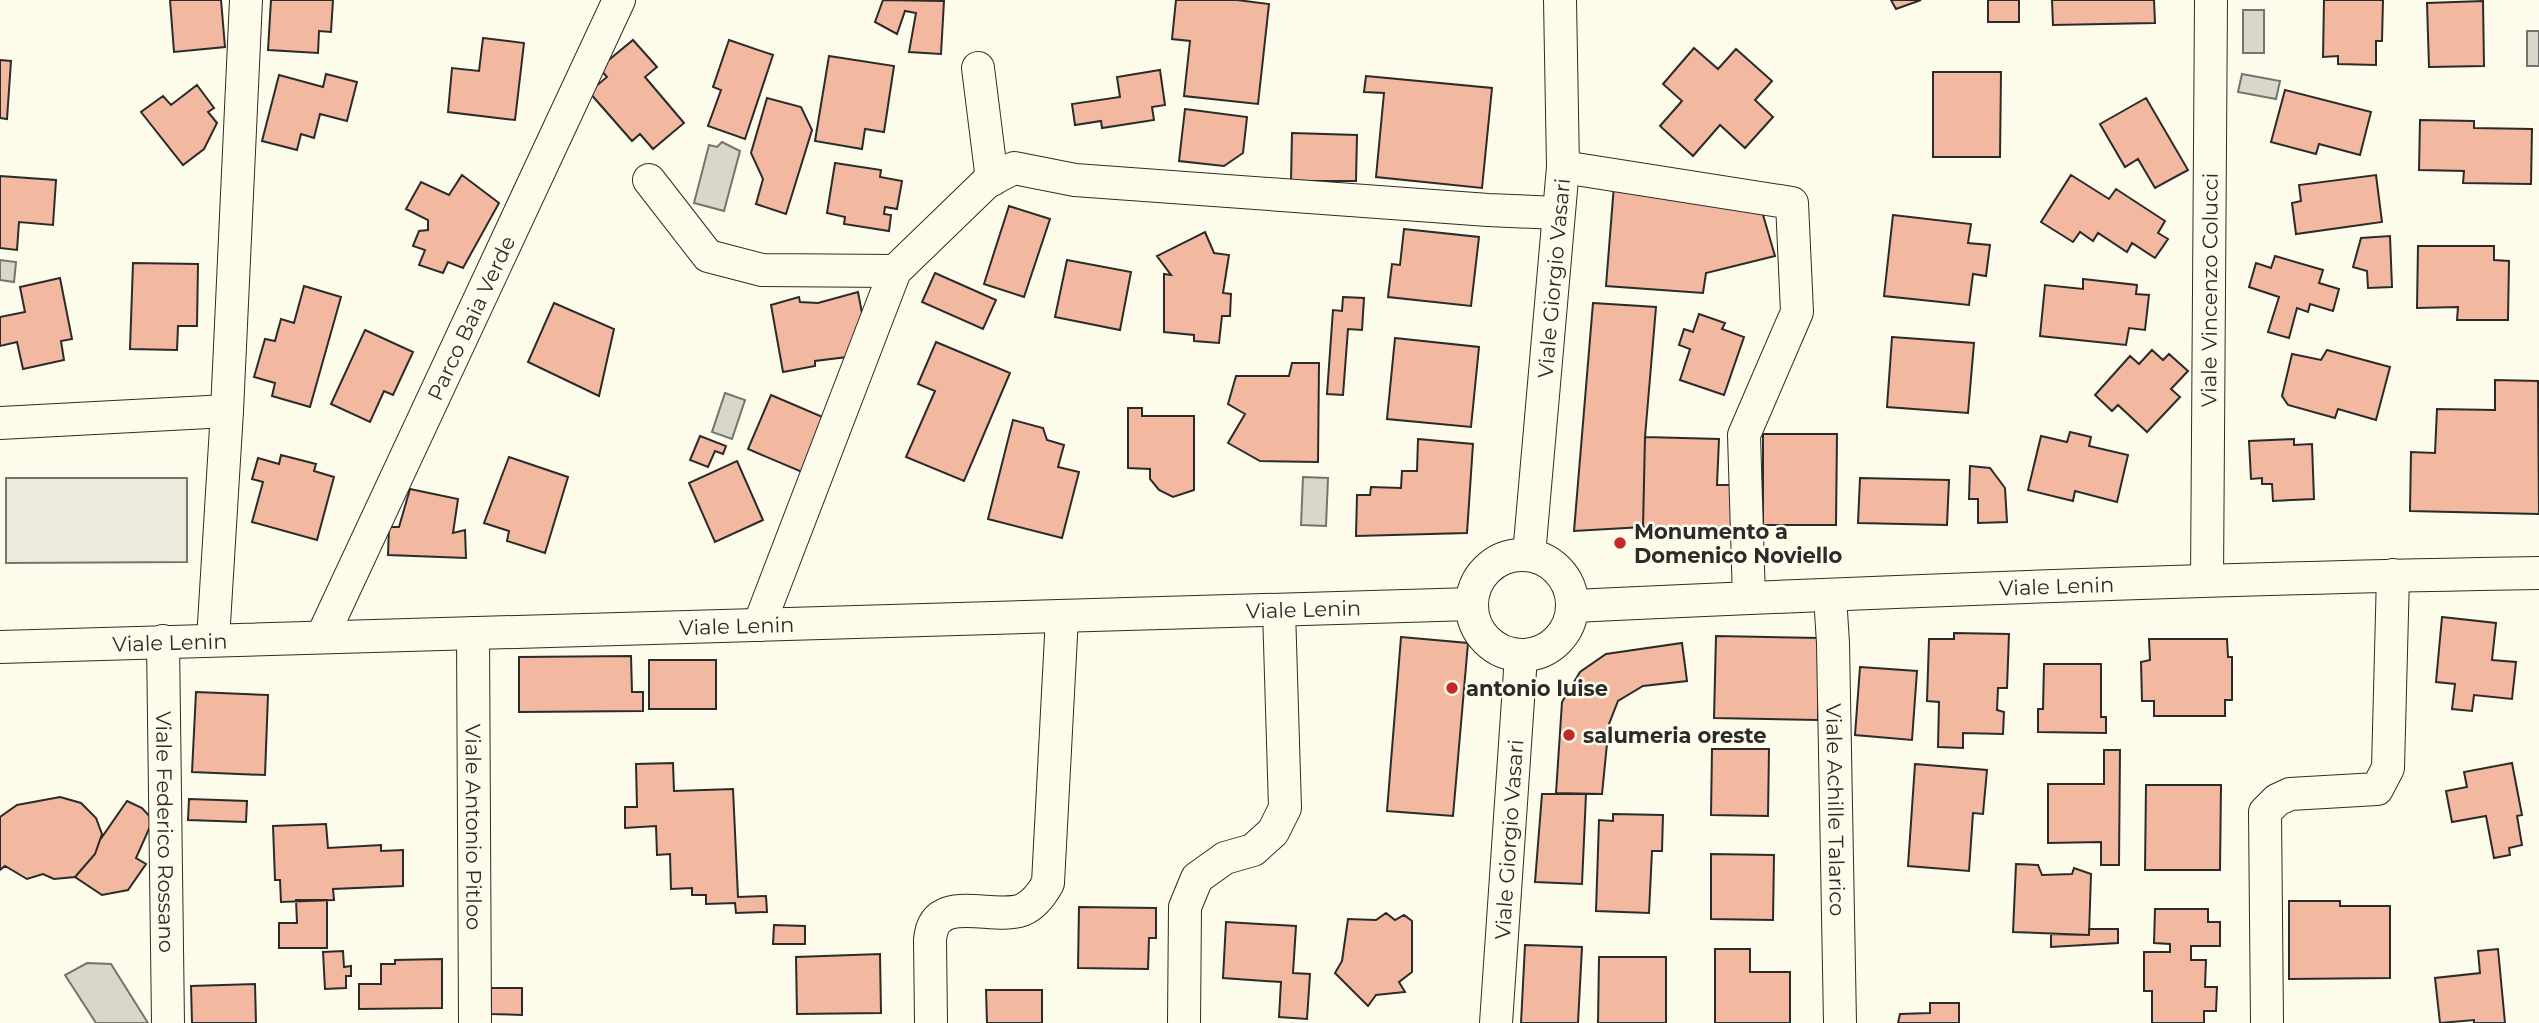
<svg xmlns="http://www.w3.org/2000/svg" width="2539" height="1023" font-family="Montserrat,sans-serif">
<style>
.green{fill:#ecebdb;stroke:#74746e;stroke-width:2}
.water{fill:#d8d7c9;stroke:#74746e;stroke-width:2}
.building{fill:#f2b8a0;stroke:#2b2b2b;stroke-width:2}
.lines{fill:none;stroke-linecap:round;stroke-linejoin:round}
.street-casing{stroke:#2b2b2b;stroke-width:34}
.street{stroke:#fdfbea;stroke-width:32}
.poi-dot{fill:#c62828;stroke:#fdfbea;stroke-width:2.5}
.labels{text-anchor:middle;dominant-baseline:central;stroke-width:5;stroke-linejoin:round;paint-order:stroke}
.street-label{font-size:21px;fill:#2b2b2b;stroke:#fdfbea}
.poi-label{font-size:21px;font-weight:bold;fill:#2b2b2b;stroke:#fdfbea;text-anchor:start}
</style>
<rect width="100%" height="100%" fill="#fdfbea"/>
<path class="green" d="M 6,478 L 187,478 L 187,562 L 6,563 Z"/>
<path class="water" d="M 2243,10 L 2264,10 L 2264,53 L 2243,53 Z
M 2527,31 L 2539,31 L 2539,66 L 2527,66 Z
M 2242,74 L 2280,81 L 2276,99 L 2238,92 Z
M 722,142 L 740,151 L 724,211 L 694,203 L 709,145 L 717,147 Z
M 0,260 L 16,262 L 14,282 L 0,280 Z
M 725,393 L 745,400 L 732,439 L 712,432 Z
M 1303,477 L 1328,478 L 1326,526 L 1301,525 Z
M 87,963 L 111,964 L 148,1023 L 96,1023 L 65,975 Z"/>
<path class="building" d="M 170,0 L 221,0 L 225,47 L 174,52 Z
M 271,0 L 333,0 L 331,32 L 319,31 L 318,53 L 268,50 Z
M 883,0 L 944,1 L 941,54 L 909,52 L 916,13 L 905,11 L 897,34 L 875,22 Z
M 1176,0 L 1237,0 L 1269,4 L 1258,104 L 1184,96 L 1190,41 L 1172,39 Z
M 1891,0 L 1921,0 L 1896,9 Z
M 1988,0 L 2019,0 L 2019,22 L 1988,22 Z
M 2052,0 L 2154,0 L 2155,23 L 2053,25 Z
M 2324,0 L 2383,0 L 2382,41 L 2376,41 L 2376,65 L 2338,64 L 2338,56 L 2323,57 Z
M 2483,1 L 2484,66 L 2429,67 L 2427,3 Z
M 483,38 L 524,43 L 515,120 L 448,112 L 452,68 L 479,71 Z
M 633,40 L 657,67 L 645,77 L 684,123 L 653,149 L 640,134 L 632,141 L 589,92 L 607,77 L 599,68 Z
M 729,40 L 773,55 L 745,139 L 708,126 L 721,90 L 713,87 Z
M 1694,48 L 1718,69 L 1736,49 L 1772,81 L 1755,100 L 1773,117 L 1745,148 L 1720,125 L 1693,156 L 1660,126 L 1682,101 L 1663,84 Z
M 829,56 L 894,66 L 884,132 L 865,129 L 862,149 L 815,141 Z
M 0,60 L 11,61 L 7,119 L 0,118 Z
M 1160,70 L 1165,105 L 1152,107 L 1154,120 L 1102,128 L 1101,121 L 1075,125 L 1072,104 L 1120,97 L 1117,77 Z
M 1933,72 L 2001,72 L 2000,157 L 1933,157 Z
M 326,74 L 357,82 L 347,121 L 320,114 L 314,138 L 301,134 L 297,150 L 262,141 L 279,75 L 323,87 Z
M 1366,76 L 1492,88 L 1482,188 L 1376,177 L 1384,93 L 1364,92 Z
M 197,85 L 214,108 L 208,112 L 217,123 L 204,149 L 183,165 L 141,112 L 163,96 L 171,105 Z
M 2285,90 L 2371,112 L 2360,155 L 2319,144 L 2316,154 L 2271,142 Z
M 767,98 L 801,107 L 812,130 L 786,214 L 756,204 L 763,179 L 751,153 Z
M 2146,98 L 2188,170 L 2155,188 L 2138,159 L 2125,167 L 2100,124 Z
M 1185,109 L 1247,117 L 1243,153 L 1224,166 L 1179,161 Z
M 2420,120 L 2474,121 L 2474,128 L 2532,129 L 2531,184 L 2463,183 L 2464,171 L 2419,170 Z
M 1292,133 L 1357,135 L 1356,181 L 1291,181 Z
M 835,163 L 881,170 L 880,177 L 902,181 L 897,209 L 885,207 L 884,214 L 891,215 L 889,231 L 844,224 L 845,217 L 827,213 Z
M 462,175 L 499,203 L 463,268 L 448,262 L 443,273 L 419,265 L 425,250 L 413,246 L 419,231 L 428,230 L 428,220 L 406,209 L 421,182 L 449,195 Z
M 2071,175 L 2109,199 L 2116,189 L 2165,221 L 2158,233 L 2168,239 L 2155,258 L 2132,243 L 2127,252 L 2098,233 L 2093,241 L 2080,232 L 2073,242 L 2041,222 Z
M 2376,175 L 2382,222 L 2296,234 L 2292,203 L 2301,201 L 2299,185 Z
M 0,176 L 56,180 L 53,225 L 19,222 L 17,250 L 0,248 Z
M 1614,185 L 1761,208 L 1775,256 L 1706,273 L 1703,293 L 1606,286 Z
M 1009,206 L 1050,219 L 1024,297 L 984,284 Z
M 1893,215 L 1971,224 L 1968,243 L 1990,245 L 1986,276 L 1973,274 L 1969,305 L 1884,296 Z
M 1404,229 L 1479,237 L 1471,306 L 1388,297 L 1392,264 L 1400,265 Z
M 1205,232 L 1214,253 L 1229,255 L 1223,293 L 1231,294 L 1230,316 L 1222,316 L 1219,343 L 1194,341 L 1194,335 L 1164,332 L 1164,274 L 1171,275 L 1157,256 Z
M 2390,236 L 2392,287 L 2368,288 L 2367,271 L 2353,267 L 2361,238 Z
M 2418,246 L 2494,246 L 2494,260 L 2509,261 L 2508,320 L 2457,320 L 2458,307 L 2417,308 Z
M 2275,256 L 2323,270 L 2319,283 L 2339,289 L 2333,311 L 2310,304 L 2308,312 L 2297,308 L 2289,338 L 2268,332 L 2279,297 L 2249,287 L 2256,263 L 2271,268 Z
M 1067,260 L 1131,272 L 1120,330 L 1055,317 Z
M 133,263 L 198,264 L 197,326 L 178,326 L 177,350 L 130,349 Z
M 935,273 L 996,300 L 983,329 L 922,302 Z
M 60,278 L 72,339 L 61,341 L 64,360 L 23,369 L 17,342 L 0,346 L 0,317 L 25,312 L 20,287 Z
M 2083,279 L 2137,285 L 2136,294 L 2149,295 L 2145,330 L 2129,328 L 2126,345 L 2040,336 L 2045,285 L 2083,289 Z
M 304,286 L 341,297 L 310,407 L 272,396 L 275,383 L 254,377 L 265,339 L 275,341 L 281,319 L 294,323 Z
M 858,292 L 865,329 L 847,357 L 815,361 L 815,366 L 783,372 L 771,305 L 799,297 L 800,302 L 818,303 Z
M 1343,297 L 1364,298 L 1362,330 L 1348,329 L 1343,395 L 1327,394 L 1333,310 L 1342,311 Z
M 554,303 L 614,329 L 599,396 L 528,362 Z
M 1593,303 L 1656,307 L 1645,437 L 1643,527 L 1574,531 Z
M 1699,314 L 1725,323 L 1722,329 L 1744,337 L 1724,395 L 1680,380 L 1690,349 L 1679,345 L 1684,329 L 1693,332 Z
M 365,330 L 413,352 L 393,395 L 384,391 L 370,422 L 331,404 Z
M 1892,337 L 1974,343 L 1968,413 L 1887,407 Z
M 1395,338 L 1479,347 L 1471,427 L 1387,419 Z
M 936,342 L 1010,373 L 964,481 L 906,457 L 935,391 L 918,384 Z
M 2152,350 L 2163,360 L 2169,354 L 2188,371 L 2171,389 L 2180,397 L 2147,432 L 2118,405 L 2112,411 L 2095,395 L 2130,356 L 2139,364 Z
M 2327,350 L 2390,367 L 2376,420 L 2338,409 L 2335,418 L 2288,405 L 2282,396 L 2292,354 L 2321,360 Z
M 1292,363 L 1319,363 L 1318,462 L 1260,461 L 1228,443 L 1245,414 L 1228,404 L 1236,376 L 1289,376 Z
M 2495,380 L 2538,381 L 2539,514 L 2410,511 L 2411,452 L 2435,453 L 2437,409 L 2495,410 Z
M 771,395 L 825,418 L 802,472 L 748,449 Z
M 1128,408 L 1142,408 L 1142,416 L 1194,416 L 1194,490 L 1173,497 L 1159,490 L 1150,479 L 1150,469 L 1128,468 Z
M 1013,420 L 1043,428 L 1047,440 L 1064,445 L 1058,467 L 1079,472 L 1062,538 L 988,519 Z
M 2070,432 L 2091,437 L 2089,446 L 2128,455 L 2117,502 L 2075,491 L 2073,501 L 2028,490 L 2041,436 L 2067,442 Z
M 1763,434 L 1837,434 L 1836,525 L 1763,525 Z
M 700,436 L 726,446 L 723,454 L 715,451 L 708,467 L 690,460 Z
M 1645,437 L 1719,439 L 1717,485 L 1731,485 L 1731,529 L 1643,527 Z
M 1418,439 L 1473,444 L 1467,533 L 1356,536 L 1357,495 L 1370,495 L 1371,487 L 1401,488 L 1402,471 L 1417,471 Z
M 2294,439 L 2294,445 L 2312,444 L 2314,499 L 2273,501 L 2272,484 L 2262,484 L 2262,478 L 2251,479 L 2249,441 Z
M 281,455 L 316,464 L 314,471 L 334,477 L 317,540 L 252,522 L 263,482 L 252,479 L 258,458 L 279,464 Z
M 509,457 L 568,477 L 545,553 L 507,541 L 509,531 L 484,523 Z
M 737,461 L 763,520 L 715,542 L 689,483 Z
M 1970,466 L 1990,468 L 2005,488 L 2007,522 L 1978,523 L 1978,499 L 1969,499 Z
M 1860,478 L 1949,480 L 1947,525 L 1858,523 Z
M 410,489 L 458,499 L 453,533 L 465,530 L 466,558 L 388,555 L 389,527 L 399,527 Z
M 2442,617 L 2496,623 L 2492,660 L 2516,662 L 2512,699 L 2474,695 L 2472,711 L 2452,709 L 2455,684 L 2436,682 Z
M 1954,633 L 2009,634 L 2007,688 L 1998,688 L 1997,710 L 2004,712 L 2003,734 L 1963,733 L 1963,748 L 1938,747 L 1939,702 L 1927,701 L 1929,639 L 1954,639 Z
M 1716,636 L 1820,638 L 1818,720 L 1714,718 Z
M 1401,637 L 1468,643 L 1453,816 L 1387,811 Z
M 2149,639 L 2227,639 L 2228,657 L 2232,657 L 2232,700 L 2225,700 L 2225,716 L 2154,716 L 2154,701 L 2142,701 L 2141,662 L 2150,660 Z
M 1682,643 L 1687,681 L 1643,686 L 1618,701 L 1609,724 L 1602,794 L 1556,793 L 1562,702 L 1580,672 L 1606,654 Z
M 631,656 L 632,692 L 643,692 L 643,711 L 519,712 L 519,657 Z
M 649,660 L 716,660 L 716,709 L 649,709 Z
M 2044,664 L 2101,664 L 2101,717 L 2106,717 L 2106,733 L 2038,732 L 2038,709 L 2043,709 Z
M 1860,667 L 1917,671 L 1912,740 L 1855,735 Z
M 196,692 L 268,695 L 265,775 L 192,772 Z
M 1712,749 L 1769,749 L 1768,816 L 1711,815 Z
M 2104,750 L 2120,750 L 2119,865 L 2101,865 L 2101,842 L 2048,843 L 2048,784 L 2104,784 Z
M 673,763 L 674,791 L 733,789 L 738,897 L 766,896 L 767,912 L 736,913 L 735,903 L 706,904 L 706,895 L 692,895 L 692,888 L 671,889 L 670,854 L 657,855 L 656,826 L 625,828 L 625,807 L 637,807 L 636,764 Z
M 2512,763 L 2522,815 L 2517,816 L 2522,845 L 2509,848 L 2510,855 L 2494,858 L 2486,816 L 2452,822 L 2446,791 L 2467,787 L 2464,772 Z
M 1915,764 L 1987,770 L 1983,814 L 1973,813 L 1969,871 L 1908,866 Z
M 2146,785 L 2221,785 L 2220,870 L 2145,870 Z
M 1542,794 L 1586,794 L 1582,884 L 1535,882 Z
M 60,797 L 81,803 L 96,818 L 102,834 L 95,854 L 75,877 L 54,879 L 43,874 L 27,879 L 5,866 L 0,870 L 0,817 L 17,805 Z
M 189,799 L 247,801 L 246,822 L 188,820 Z
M 127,801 L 142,808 L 153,820 L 136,858 L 146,864 L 128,890 L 102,895 L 75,877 L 95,854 L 100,840 Z
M 1613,814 L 1663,815 L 1662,851 L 1652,851 L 1649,913 L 1596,911 L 1599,820 L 1613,821 Z
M 326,824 L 328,848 L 381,845 L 381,851 L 403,850 L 403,886 L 333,889 L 334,900 L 281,902 L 280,880 L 275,880 L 273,826 Z
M 1711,854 L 1774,855 L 1773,920 L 1711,919 Z
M 2016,864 L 2038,865 L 2042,875 L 2072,874 L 2074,868 L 2091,874 L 2089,935 L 2013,932 Z
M 296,900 L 327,900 L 327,948 L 279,948 L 279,923 L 297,923 Z
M 2289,901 L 2340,901 L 2340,906 L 2390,906 L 2390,978 L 2289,979 Z
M 1079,907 L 1156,908 L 1156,938 L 1149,938 L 1148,969 L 1078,968 Z
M 2155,909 L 2208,909 L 2208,922 L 2220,922 L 2220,946 L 2191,946 L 2191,960 L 2206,960 L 2205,987 L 2217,987 L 2216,1011 L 2204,1011 L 2204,1023 L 2152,1023 L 2152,991 L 2144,991 L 2144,952 L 2170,952 L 2170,944 L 2154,943 Z
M 1386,913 L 1395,920 L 1404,915 L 1412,921 L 1412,972 L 1399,982 L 1405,992 L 1376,995 L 1368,1006 L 1335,973 L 1342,961 L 1348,919 L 1376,920 Z
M 1226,922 L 1296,926 L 1293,973 L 1310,974 L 1307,1019 L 1279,1017 L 1281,982 L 1223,978 Z
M 774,925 L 805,926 L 805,944 L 773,944 Z
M 2089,929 L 2118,929 L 2118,943 L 2051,947 L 2051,934 L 2089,935 Z
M 1525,945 L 1582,947 L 1578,1023 L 1521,1023 Z
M 1715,949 L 1750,949 L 1750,972 L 1790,972 L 1790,1023 L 1715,1023 Z
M 2498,949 L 2505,1023 L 2474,1023 L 2474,1020 L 2440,1023 L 2435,978 L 2480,973 L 2478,951 Z
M 343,951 L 344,967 L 351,966 L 351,976 L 346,976 L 346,988 L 325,989 L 323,952 Z
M 880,954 L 881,1013 L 797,1014 L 796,957 Z
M 1599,957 L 1666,957 L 1666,1023 L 1598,1023 Z
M 442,959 L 442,1008 L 359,1009 L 359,984 L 381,984 L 381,964 L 395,964 L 395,960 Z
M 255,984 L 256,1023 L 192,1023 L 191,986 Z
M 491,988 L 522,988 L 522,1015 L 491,1014 Z
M 986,990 L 1042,990 L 1042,1023 L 987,1023 Z
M 1930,1003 L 1959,1003 L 1959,1023 L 1898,1023 L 1900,1014 L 1930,1013 Z"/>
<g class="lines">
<g class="street-casing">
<g id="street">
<path d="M 978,68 L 992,180"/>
<path d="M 1563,167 L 1792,203 L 1797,312 L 1744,435 L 1749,598"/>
<path d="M 649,180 L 708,256 L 762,270 L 895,271"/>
<path d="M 0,423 L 227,411"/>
<circle cx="1522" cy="605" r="50"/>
<path id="s1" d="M 1529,555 L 1563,167 L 1560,0"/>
<path id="s2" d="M 2207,580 L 2211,0"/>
<path id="s3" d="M 1830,596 L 1833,643 L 1840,1023"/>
<path id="s4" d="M 1574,606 C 1895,591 2217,578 2539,573"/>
<path d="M 759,625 L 895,271 L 987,182 L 1014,168 L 1075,180 L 1488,210 L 1558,213"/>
<path id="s5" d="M 473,633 L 475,1023"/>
<path id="s6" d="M 322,637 L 619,0"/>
<path d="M 213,640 L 227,411 L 246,0"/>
<path id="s7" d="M 163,641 L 168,1023"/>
<path id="s8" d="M 0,647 L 1472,604"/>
<path d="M 931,1023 L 930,940 C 934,891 992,921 1022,910 C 1034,905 1042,894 1048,883 L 1062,617"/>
<path d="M 1184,1023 L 1185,907 L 1197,878 L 1225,858 L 1253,850 L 1273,832 L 1285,808 L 1279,610"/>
<path id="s9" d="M 1496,1023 L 1521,656"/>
<path d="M 2267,1023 L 2265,812 L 2277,800 L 2290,794 L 2377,789 L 2388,768 L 2393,575"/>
</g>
</g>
<use href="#street" class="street"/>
</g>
<g class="poi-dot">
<circle cx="1620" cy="543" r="7"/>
<circle cx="1452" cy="688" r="7"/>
<circle cx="1569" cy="735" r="7"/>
</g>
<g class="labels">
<g class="street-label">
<text stroke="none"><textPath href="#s1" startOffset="278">Viale Giorgio Vasari</textPath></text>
<text stroke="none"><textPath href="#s2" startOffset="290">Viale Vincenzo Colucci</textPath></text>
<text stroke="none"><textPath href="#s6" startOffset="352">Parco Baia Verde</textPath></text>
<text stroke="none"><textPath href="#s4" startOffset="483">Viale Lenin</textPath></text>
<text stroke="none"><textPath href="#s8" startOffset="1304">Viale Lenin</textPath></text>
<text stroke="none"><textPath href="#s8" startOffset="737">Viale Lenin</textPath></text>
<text stroke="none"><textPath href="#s8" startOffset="170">Viale Lenin</textPath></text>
<text stroke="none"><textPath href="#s3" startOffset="214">Viale Achille Talarico</textPath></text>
<text stroke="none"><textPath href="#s5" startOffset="194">Viale Antonio Pitloo</textPath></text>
<text stroke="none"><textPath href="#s7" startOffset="191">Viale Federico Rossano</textPath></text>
<text stroke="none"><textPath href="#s9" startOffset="184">Viale Giorgio Vasari</textPath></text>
</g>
<g class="poi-label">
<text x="1634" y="531">Monumento a<tspan x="1634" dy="24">Domenico Noviello</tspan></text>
<text x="1466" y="688">antonio luise</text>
<text x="1583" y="735">salumeria oreste</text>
</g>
</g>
</svg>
